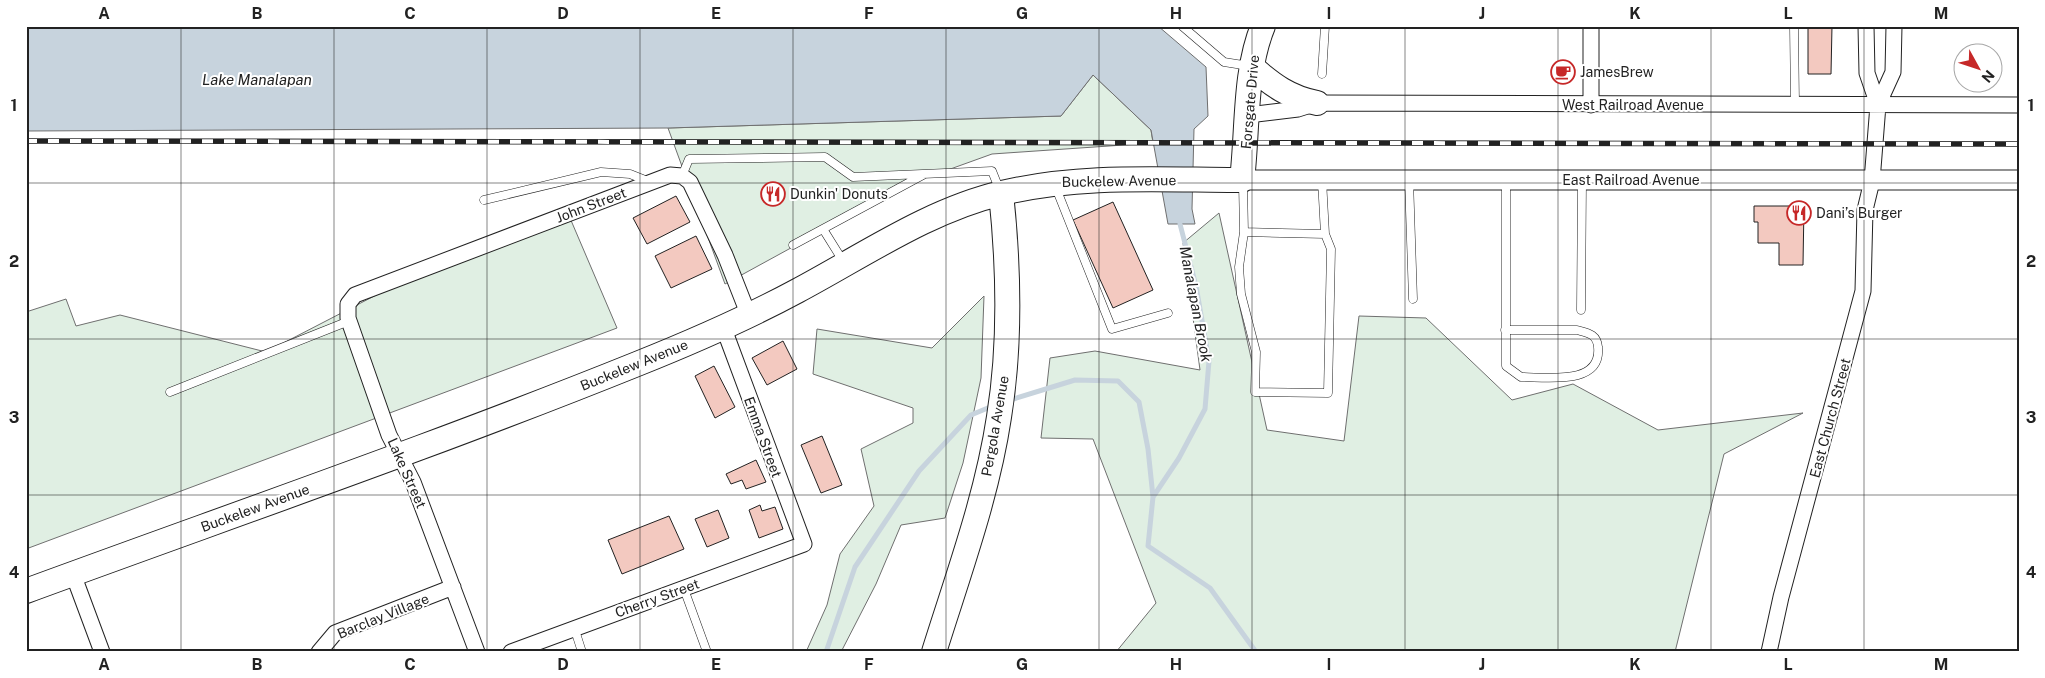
<svg xmlns="http://www.w3.org/2000/svg" width="2045" height="678" font-family="'Public Sans',sans-serif">
<style>
.green{fill:#e0efe3;stroke:#6f6f6f}
.water{fill:#c7d3dd;stroke:#6f6f6f}
.lines{fill:none;stroke-linecap:round;stroke-linejoin:round}
.stream{stroke:#c7d3dd;stroke-width:5}
.building{fill:#f3c9c0;stroke:#222}
.service-casing{stroke:#222;stroke-width:9}
.minor-casing{stroke:#222;stroke-width:17}
.tertiary-casing{stroke:#222;stroke-width:21}
.primary-casing{stroke:#222;stroke-width:26}
.service{stroke:#fff;stroke-width:8}
.minor{stroke:#fff;stroke-width:15}
.tertiary{stroke:#fff;stroke-width:19}
.primary{stroke:#fff;stroke-width:24}
.rail-casing{stroke:#222;stroke-width:5.5}
.rail{stroke:#fff;stroke-width:4;stroke-dasharray:11;stroke-linecap:butt}
.grid{fill:none;stroke:#222;stroke-width:1;stroke-opacity:0.55}
.labels{text-anchor:middle;dominant-baseline:central;stroke-width:4;stroke-linejoin:round;paint-order:stroke}
.poi-label{font-size:14px;fill:#222;stroke:#fff;text-anchor:start}
.street-label{font-size:14px;fill:#222;stroke:#fff}
.water-label{font-size:15px;font-style:italic;fill:#222;stroke:#fff}
.neatline{fill:none;stroke:#222;stroke-width:2}
.grid-label{font-size:16px;text-anchor:middle;font-weight:bold;fill:#222}
</style>
<rect width="100%" height="100%" fill="#fff"/>
<path class="green" d="M 1093,75 L 1151,130 L 1153,143 L 992,154 L 906,185 L 725,284 L 668,128 L 1061,116 Z
M 567,211 L 617,328 L 26,549 L 26,312 L 66,299 L 76,326 L 120,315 L 266,352 L 440,262 Z
M 1219,213 L 1267,430 L 1344,441 L 1359,316 L 1426,318 L 1512,400 L 1573,384 L 1658,430 L 1803,413 L 1724,454 L 1675,652 L 1116,652 L 1156,603 L 1093,439 L 1041,438 L 1050,358 L 1095,351 L 1200,370 L 1183,243 Z
M 984,296 L 981,378 L 963,463 L 945,518 L 901,525 L 876,584 L 841,652 L 806,652 L 827,605 L 840,554 L 874,506 L 861,449 L 913,423 L 913,408 L 813,374 L 817,329 L 932,348 Z"/>
<path class="water" d="M 26,26 L 1158,26 L 1206,67 L 1208,116 L 1194,129 L 1192,209 L 1195,224 L 1168,224 L 1151,130 L 1093,75 L 1061,116 L 668,128 L 26,131 Z"/>
<g class="lines">
<path class="stream" d="M 1180,224 L 1196,286 L 1209,361 L 1205,409 L 1179,458 L 1153,497 L 1148,546 L 1210,588 L 1256,652
M 1007,401 L 1075,380 L 1118,381 L 1139,402 L 1148,449 L 1153,497
M 826,652 L 855,567 L 919,471 L 971,415 L 995,405"/>
</g>
<path class="building" d="M 1808,26 L 1832,26 L 1831,74 L 1808,74 Z
M 676,196 L 690,222 L 647,244 L 633,218 Z
M 1113,202 L 1153,290 L 1113,308 L 1073,220 Z
M 1754,206 L 1804,206 L 1803,265 L 1779,265 L 1779,243 L 1758,243 L 1758,222 L 1754,222 Z
M 696,236 L 712,269 L 671,288 L 655,256 Z
M 783,341 L 797,369 L 767,385 L 752,358 Z
M 714,366 L 735,407 L 715,418 L 695,376 Z
M 822,436 L 842,485 L 821,493 L 801,445 Z
M 756,460 L 766,482 L 746,489 L 742,480 L 731,484 L 726,474 Z
M 760,505 L 762,511 L 775,507 L 783,529 L 759,538 L 749,510 Z
M 718,510 L 729,538 L 707,547 L 695,519 Z
M 669,516 L 684,549 L 622,574 L 608,540 Z"/>
<g class="lines">
<g class="service-casing">
<path id="service" d="M 1182,26 L 1224,62 L 1249,66
M 1794,26 L 1795,104
M 1322,74 L 1325,26
M 682,176 L 689,159 L 825,157 L 853,177 L 992,171 L 1000,191
M 1409,180 L 1413,299
M 1243,184 L 1244,232 L 1239,267 L 1241,294 L 1256,352 L 1255,392 L 1328,393 L 1331,249 L 1325,234
M 1056,188 L 1112,329 L 1168,313
M 484,200 L 601,172 L 630,174 L 650,182
M 823,229 L 843,261
M 1244,232 L 1325,234 L 1322,180
M 793,245 L 923,175
M 1581,310 L 1582,181
M 1505,330 L 1577,330 C 1588,333 1597,334 1598,347 C 1602,386 1547,377 1521,377 L 1506,366 L 1506,180
M 170,392 L 349,321
M 684,589 L 707,652
M 574,627 L 582,652"/>
</g>
<g class="minor-casing">
<path id="minor" d="M 1866,26 L 1867,73 L 1878,105
M 1591,105 L 1591,26
M 1248,115 L 1298,109 L 1317,103 L 2019,105
M 73,574 L 102,652
M 319,652 L 335,633 L 453,587
M 477,652 L 413,482 L 389,435 L 348,318 L 348,304 L 355,295 L 670,175 L 682,176 L 690,182 L 725,255 L 749,316
M 511,652 L 804,544 L 724,329
M 1769,652 L 1781,597 L 1863,291 L 1865,210 L 1872,181 L 1878,105 L 1893,72 L 1894,26"/>
</g>
<g class="tertiary-casing">
<path id="tertiary" d="M 1242,180 L 2019,180"/>
</g>
<g class="primary-casing">
<path id="primary" d="M 1251,66 C 1272,85 1290,98 1317,103
M 26,591 C 230,516 436,445 637,364 C 692,342 745,319 797,291 C 863,256 929,210 1002,193 C 1081,174 1162,180 1242,180 C 1248,130 1244,72 1263,26
M 934,652 C 958,575 987,497 999,417 C 1011,343 1009,268 1001,193"/>
</g>
<use href="#service" class="service"/>
<use href="#minor" class="minor"/>
<use href="#tertiary" class="tertiary"/>
<use href="#primary" class="primary"/>
<g class="rail-casing">
<path id="rail" d="M 26,141 L 2019,144"/>
</g>
<use href="#rail" class="rail"/>
</g>
<path class="grid" d="M 181,26 L 181,652M 334,26 L 334,652M 487,26 L 487,652M 640,26 L 640,652M 793,26 L 793,652M 946,26 L 946,652M 1099,26 L 1099,652M 1252,26 L 1252,652M 1405,26 L 1405,652M 1558,26 L 1558,652M 1711,26 L 1711,652M 1864,26 L 1864,652M 26,183 L 2019,183M 26,339 L 2019,339M 26,495 L 2019,495"/>
<defs>
<g id="cafe-ring" transform="scale(1.25)"><circle r="9.5" fill="#fff" stroke="#c62828" stroke-width="1.5"/><path d="M-5.5-4.5H6V0H3Q3 3.5 0 3.5H-2.5Q-5.5 3.5-5.5 0ZM3-3.2v2h1.7v-2ZM-6 4.5H4V6H-6Z" fill="#c62828"/></g>
<g id="restaurant-ring" transform="scale(1.25)"><circle r="9.5" fill="#fff" stroke="#c62828" stroke-width="1.5"/><path d="M-5-6h1v4h1v-4h1v4h1v-4h1v5L-1.5 .5V6h-2V.5L-5-1ZM5-6V6H3V1.5H1.5Q1.5-4 5-6Z" fill="#c62828"/></g>
</defs>
<g fill-rule="evenodd">
<use href="#cafe-ring" x="1563" y="72"/>
<use href="#restaurant-ring" x="773" y="194"/>
<use href="#restaurant-ring" x="1799" y="213"/>
</g>
<g class="labels">
<g class="poi-label">
<text x="1580" y="72">JamesBrew</text>
<text x="790" y="194">Dunkin' Donuts</text>
<text x="1816" y="213">Dani’s Burger</text>
</g>
<g class="street-label">
<text transform="translate(1250 102) rotate(-85)">Forsgate Drive</text>
<text x="1633" y="105">West Railroad Avenue</text>
<text x="1631" y="180">East Railroad Avenue</text>
<text transform="translate(1119 181) rotate(-1)">Buckelew Avenue</text>
<text transform="translate(591 205) rotate(-21)">John Street</text>
<text transform="translate(634 365) rotate(-22)">Buckelew Avenue</text>
<text transform="translate(1830 418) rotate(-75)">East Church Street</text>
<text transform="translate(995 426) rotate(-80)">Pergola Avenue</text>
<text transform="translate(763 437) rotate(70)">Emma Street</text>
<text transform="translate(407 473) rotate(66)">Lake Street</text>
<text transform="translate(255 508) rotate(-20)">Buckelew Avenue</text>
<text transform="translate(657 598) rotate(-20)">Cherry Street</text>
<text transform="translate(383 616) rotate(-22)">Barclay Village</text>
</g>
<g class="water-label">
<text x="257" y="79">Lake Manalapan</text>
<text transform="translate(1196 304) rotate(79)">Manalapan Brook</text>
</g>
</g>
<rect width="2045" height="678" fill="none" stroke="#ffffff" stroke-width="55"/>
<g transform="translate(1978 68) rotate(130)"><circle r="24" fill="#ffffff" stroke="#a7a7a7"/>
<path d="M0-4L9 19L0 12L-9 19Z" fill="#c62828"/>
<text y="-8" font-size="14" font-weight="bold" text-anchor="middle" fill="#222222">N</text>
</g>
<rect x="28" y="28" width="1990" height="622" class="neatline"/>
<g class="grid-label">
<text x="104" y="19">A</text>
<text x="257" y="19">B</text>
<text x="410" y="19">C</text>
<text x="563" y="19">D</text>
<text x="716" y="19">E</text>
<text x="869" y="19">F</text>
<text x="1022" y="19">G</text>
<text x="1176" y="19">H</text>
<text x="1329" y="19">I</text>
<text x="1482" y="19">J</text>
<text x="1635" y="19">K</text>
<text x="1788" y="19">L</text>
<text x="1941" y="19">M</text>
<text x="14" y="111">1</text>
<text x="2031" y="111">1</text>
<text x="14" y="267">2</text>
<text x="2031" y="267">2</text>
<text x="14" y="423">3</text>
<text x="2031" y="423">3</text>
<text x="14" y="578">4</text>
<text x="2031" y="578">4</text>
<text x="104" y="670">A</text>
<text x="257" y="670">B</text>
<text x="410" y="670">C</text>
<text x="563" y="670">D</text>
<text x="716" y="670">E</text>
<text x="869" y="670">F</text>
<text x="1022" y="670">G</text>
<text x="1176" y="670">H</text>
<text x="1329" y="670">I</text>
<text x="1482" y="670">J</text>
<text x="1635" y="670">K</text>
<text x="1788" y="670">L</text>
<text x="1941" y="670">M</text>
</g>
</svg>
